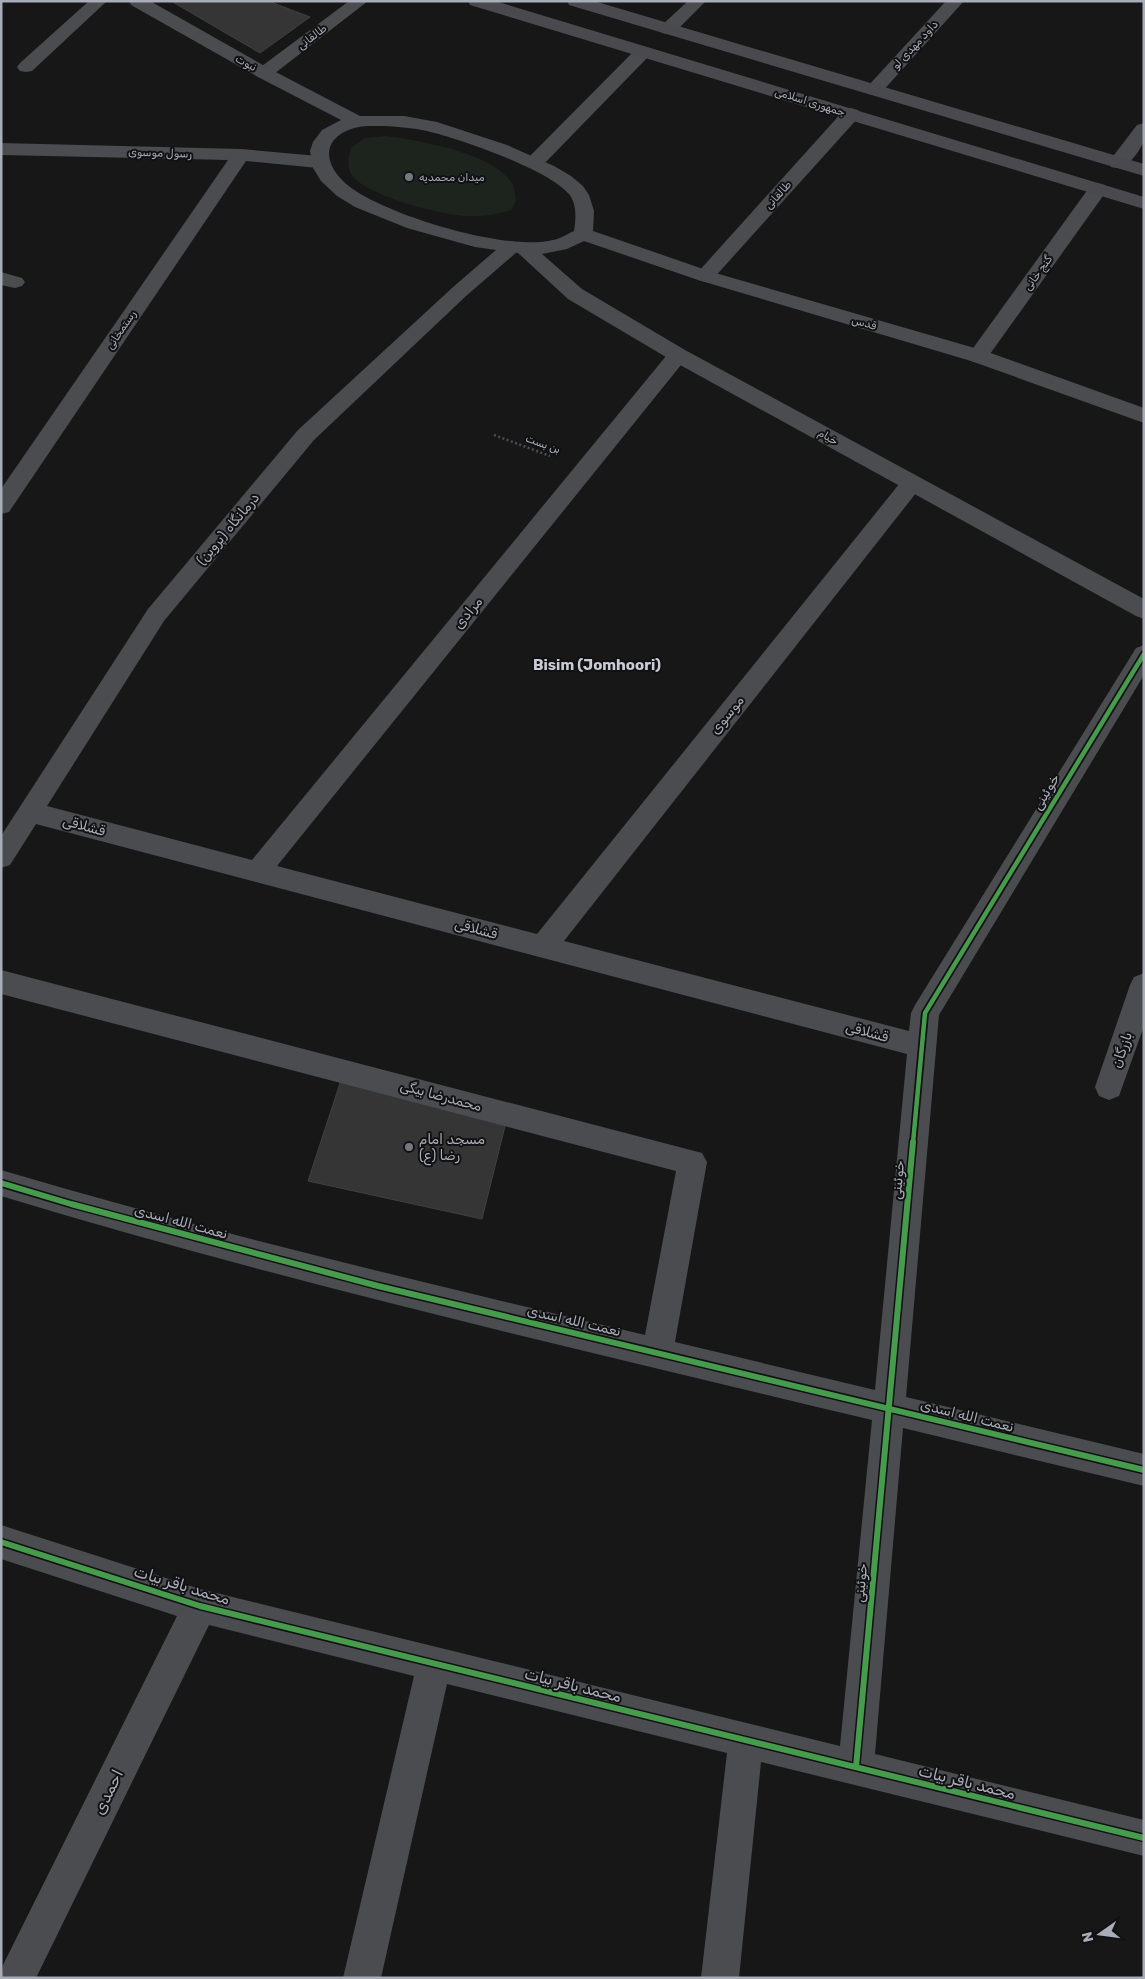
<svg xmlns="http://www.w3.org/2000/svg" width="1145" height="1979" font-family="Rubik,Vazirmatn,sans-serif">
<style>
.green{fill:#1d241e}
.building{fill:#353536;stroke:#3f4043}
.lines{fill:none;stroke-linecap:round;stroke-linejoin:round}
.path{stroke:#4d4e52;stroke-width:2.5;stroke-dasharray:2 2.5;stroke-linecap:butt}
.minor{fill:#4b4c50;fill-rule:evenodd}
.tertiary{fill:#4b4c50;fill-rule:evenodd}
.secondary{fill:#4a4a4e;fill-rule:evenodd}
.cycleway-far1-casing{stroke:#111113;stroke-width:8}
.cycleway-casing{stroke:#111113;stroke-width:9}
.cycleway-far1{stroke:#469c4c;stroke-width:4.5}
.cycleway{stroke:#469c4c;stroke-width:6}
.poi-dot{fill:#757880;stroke:#111113;stroke-width:2}
.labels{text-anchor:middle;dominant-baseline:central;stroke-width:4;stroke-linejoin:round;paint-order:stroke}
.far-street-label{font-size:11px;fill:#a8adb8;stroke:#111113}
.far-poi-label{font-size:11px;fill:#a8adb8;stroke:#111113;text-anchor:start}
.street-label{font-size:14px;fill:#a8adb8;stroke:#111113}
.poi-label{font-size:14px;fill:#a8adb8;stroke:#111113;text-anchor:start}
.neighbourhood-label{font-size:15px;font-weight:bold;fill:#c9ccd4;stroke:#111113}
.near-street-label{font-size:16px;fill:#a8adb8;stroke:#111113}
</style>
<rect width="100%" height="100%" fill="#171717"/>
<path class="green" d="M 385,136 C 418,140 496,153 513,185 C 515,190 515,196 516,201 L 511,210 C 495,215 481,217 465,216 C 439,214 365,196 351,174 C 346,165 349,156 351,148 L 365,138 Z"/>
<path class="building" d="M 171,1 L 268,1 L 310,17 L 260,53 Z
M 344,1071 L 508,1114 L 482,1219 L 308,1181 Z"/>
<g class="lines">
<path class="path" d="M 494,435 L 550,456"/>
<path class="minor" d="M 89,1 L 107,1 L 32,71 L 26,72 L 20,71 L 17,67 L 20,63 Z
M 349,1 L 368,1 L 270,77 L 264,78 L 258,77 L 255,73 L 258,69 Z
M 688,1 L 706,1 L 674,33 L 668,34 L 662,33 L 659,29 L 662,25 Z
M 946,1 L 964,1 L 880,94 L 874,95 L 868,94 L 865,90 L 868,86 Z
M 643,47 L 649,48 L 652,52 L 649,56 L 541,167 L 534,169 L 527,167 L 525,163 L 527,159 L 637,48 Z
M 851,108 L 858,110 L 860,114 L 858,118 L 712,280 L 705,282 L 698,280 L 695,276 L 698,272 L 844,110 Z
M 1144,123 C 1144,129 1145,138 1143,143 C 1137,156 1125,171 1111,167 L 1109,163 L 1111,159 L 1137,125 Z
M 1,143 L 241,149 L 318,156 L 325,158 L 327,162 L 325,166 L 318,168 L 246,161 L 9,512 L 1,514 L 1,489 L 228,160 L 1,155 Z
M 1098,183 L 1105,185 L 1108,189 L 985,361 L 978,363 L 971,361 L 968,356 L 971,351 L 1091,185 Z
M 511,241 L 518,243 L 521,247 L 518,251 L 466,296 L 314,440 L 164,621 L 47,806 L 252,860 L 671,350 L 678,348 L 685,350 L 688,355 L 685,360 L 277,866 L 537,934 L 904,478 L 912,475 L 920,478 L 923,483 L 920,488 L 564,941 L 909,1031 L 911,1013 L 915,1005 L 1136,648 L 1144,645 L 1144,675 L 939,1015 L 906,1397 L 1144,1454 L 1144,1486 L 903,1428 L 875,1754 L 1144,1820 L 1144,1856 L 761,1762 L 739,1978 L 701,1978 L 727,1753 L 447,1684 L 381,1978 L 343,1978 L 414,1676 L 209,1625 L 36,1978 L 1,1978 L 3,1965 L 177,1616 L 1,1559 L 1,1525 L 200,1589 L 840,1746 L 872,1420 C 581,1350 288,1283 1,1196 L 1,1170 C 214,1233 429,1284 645,1335 L 676,1171 L 1,994 L 1,970 L 702,1153 L 707,1162 L 675,1342 L 875,1390 L 907,1054 L 36,824 L 10,865 L 1,868 L 1,836 L 148,609 L 298,430 L 452,288 L 504,243 Z
M 1,272 L 22,278 L 25,282 L 22,286 L 15,288 L 1,285 Z
M 1144,973 L 1144,1026 L 1119,1096 L 1109,1100 L 1099,1096 L 1095,1087 L 1130,985 L 1134,977 Z"/>
<path class="tertiary" d="M 129,1 L 150,1 L 270,69 L 360,116 L 404,116 L 437,122 L 507,145 L 554,166 L 571,176 L 583,186 L 589,195 L 594,211 L 593,231 L 712,272 L 985,351 L 1144,408 L 1144,423 L 971,361 L 698,280 L 584,241 L 567,249 L 542,254 L 582,289 L 685,350 L 1144,599 L 1144,619 L 1136,616 L 671,360 L 568,299 L 518,253 L 475,247 L 407,228 L 355,207 L 337,196 L 321,181 L 313,168 L 310,151 L 313,142 L 322,130 L 341,120 L 258,77 L 131,5 ZM 385,126 C 399,127 413,128 427,131 C 460,139 548,169 569,194 C 577,204 576,219 574,231 C 567,234 560,239 553,240 C 507,252 387,215 350,187 C 326,169 318,141 351,129 C 361,125 374,126 385,126 Z"/>
<path class="secondary" d="M 468,1 L 495,1 L 1144,197 L 1144,209 L 470,5 Z
M 567,1 L 594,1 L 1144,164 L 1144,176 L 569,5 Z"/>
<g class="cycleway-far1-casing">
<path id="cycleway-far1" d="M 913,1143 L 925,1013 L 1144,654"/>
</g>
<g class="cycleway-casing">
<path id="cycleway" d="M 1,1183 L 71,1204 L 378,1286 L 1144,1470
M 1,1542 L 200,1606 L 1144,1838
M 856,1767 L 913,1142"/>
</g>
<use href="#cycleway-far1" class="cycleway-far1"/>
<use href="#cycleway" class="cycleway"/>
</g>
<g class="poi-dot">
<circle cx="409" cy="177" r="5"/>
<circle cx="409" cy="1147" r="5"/>
</g>
<g class="labels">
<g class="far-street-label">
<text transform="translate(312 37) rotate(-37)">طالقانی</text>
<text transform="translate(915 45) rotate(-47)">داود مهدی لو</text>
<text transform="translate(246 63) rotate(29)">نبوت</text>
<text transform="translate(810 102) rotate(17)">جمهوری اسلامی</text>
<text transform="translate(160 153) rotate(2)">رسول موسوی</text>
<text transform="translate(778 195) rotate(-48)">طالقانی</text>
<text transform="translate(1038 273) rotate(-54)">گنج خانی</text>
<text transform="translate(864 323) rotate(16)">قدس</text>
<text transform="translate(121 330) rotate(-56)">رستمخانی</text>
<text transform="translate(828 437) rotate(29)">خیام</text>
<text transform="translate(543 444) rotate(20)">بن بست</text>
</g>
<g class="far-poi-label">
<text x="419" y="177">میدان محمدیه</text>
</g>
<g class="street-label">
<text transform="translate(228 529) rotate(-50)">درمانگاه (پروین)</text>
<text transform="translate(468 613) rotate(-51)">مرادی</text>
<text transform="translate(727 715) rotate(-51)">موسوی</text>
<text transform="translate(1046 792) rotate(-59)">خوئینی</text>
<text transform="translate(84 826) rotate(15)">قشلاقی</text>
<text transform="translate(476 929) rotate(15)">قشلاقی</text>
<text transform="translate(867 1032) rotate(15)">قشلاقی</text>
<text transform="translate(1122 1050) rotate(-71)">بازرگان</text>
<text transform="translate(441 1096) rotate(15)">محمدرضا بیگی</text>
<text transform="translate(898 1180) rotate(-85)">خوئینی</text>
<text transform="translate(181 1222) rotate(15)">نعمت الله اسدی</text>
<text transform="translate(574 1321) rotate(13)">نعمت الله اسدی</text>
<text transform="translate(967 1416) rotate(14)">نعمت الله اسدی</text>
<text transform="translate(861 1583) rotate(-85)">خوئینی</text>
</g>
<g class="poi-label">
<text x="419" y="1139">مسجد امام<tspan x="419" dy="16">رضا (ع)</tspan></text>
</g>
<g class="neighbourhood-label">
<text x="597" y="665">Bisim (Jomhoori)</text>
</g>
<g class="near-street-label">
<text transform="translate(182 1585) rotate(17)">محمد باقر بیات</text>
<text transform="translate(573 1685) rotate(14)">محمد باقر بیات</text>
<text transform="translate(967 1782) rotate(14)">محمد باقر بیات</text>
<text transform="translate(108 1792) rotate(-64)">احمدی</text>
</g>
</g>
<rect width="1145" height="1979" fill="none" stroke="#a8adb8" stroke-width="5"/>
<g transform="translate(1100 1934) rotate(256)" stroke="#111113" stroke-width="4" paint-order="stroke">
<path d="M0-4L9 19L0 12L-9 19Z" fill="#a8adb8"/>
<text y="-8" font-size="14" font-weight="bold" text-anchor="middle" fill="#a8adb8">N</text>
</g>
</svg>
